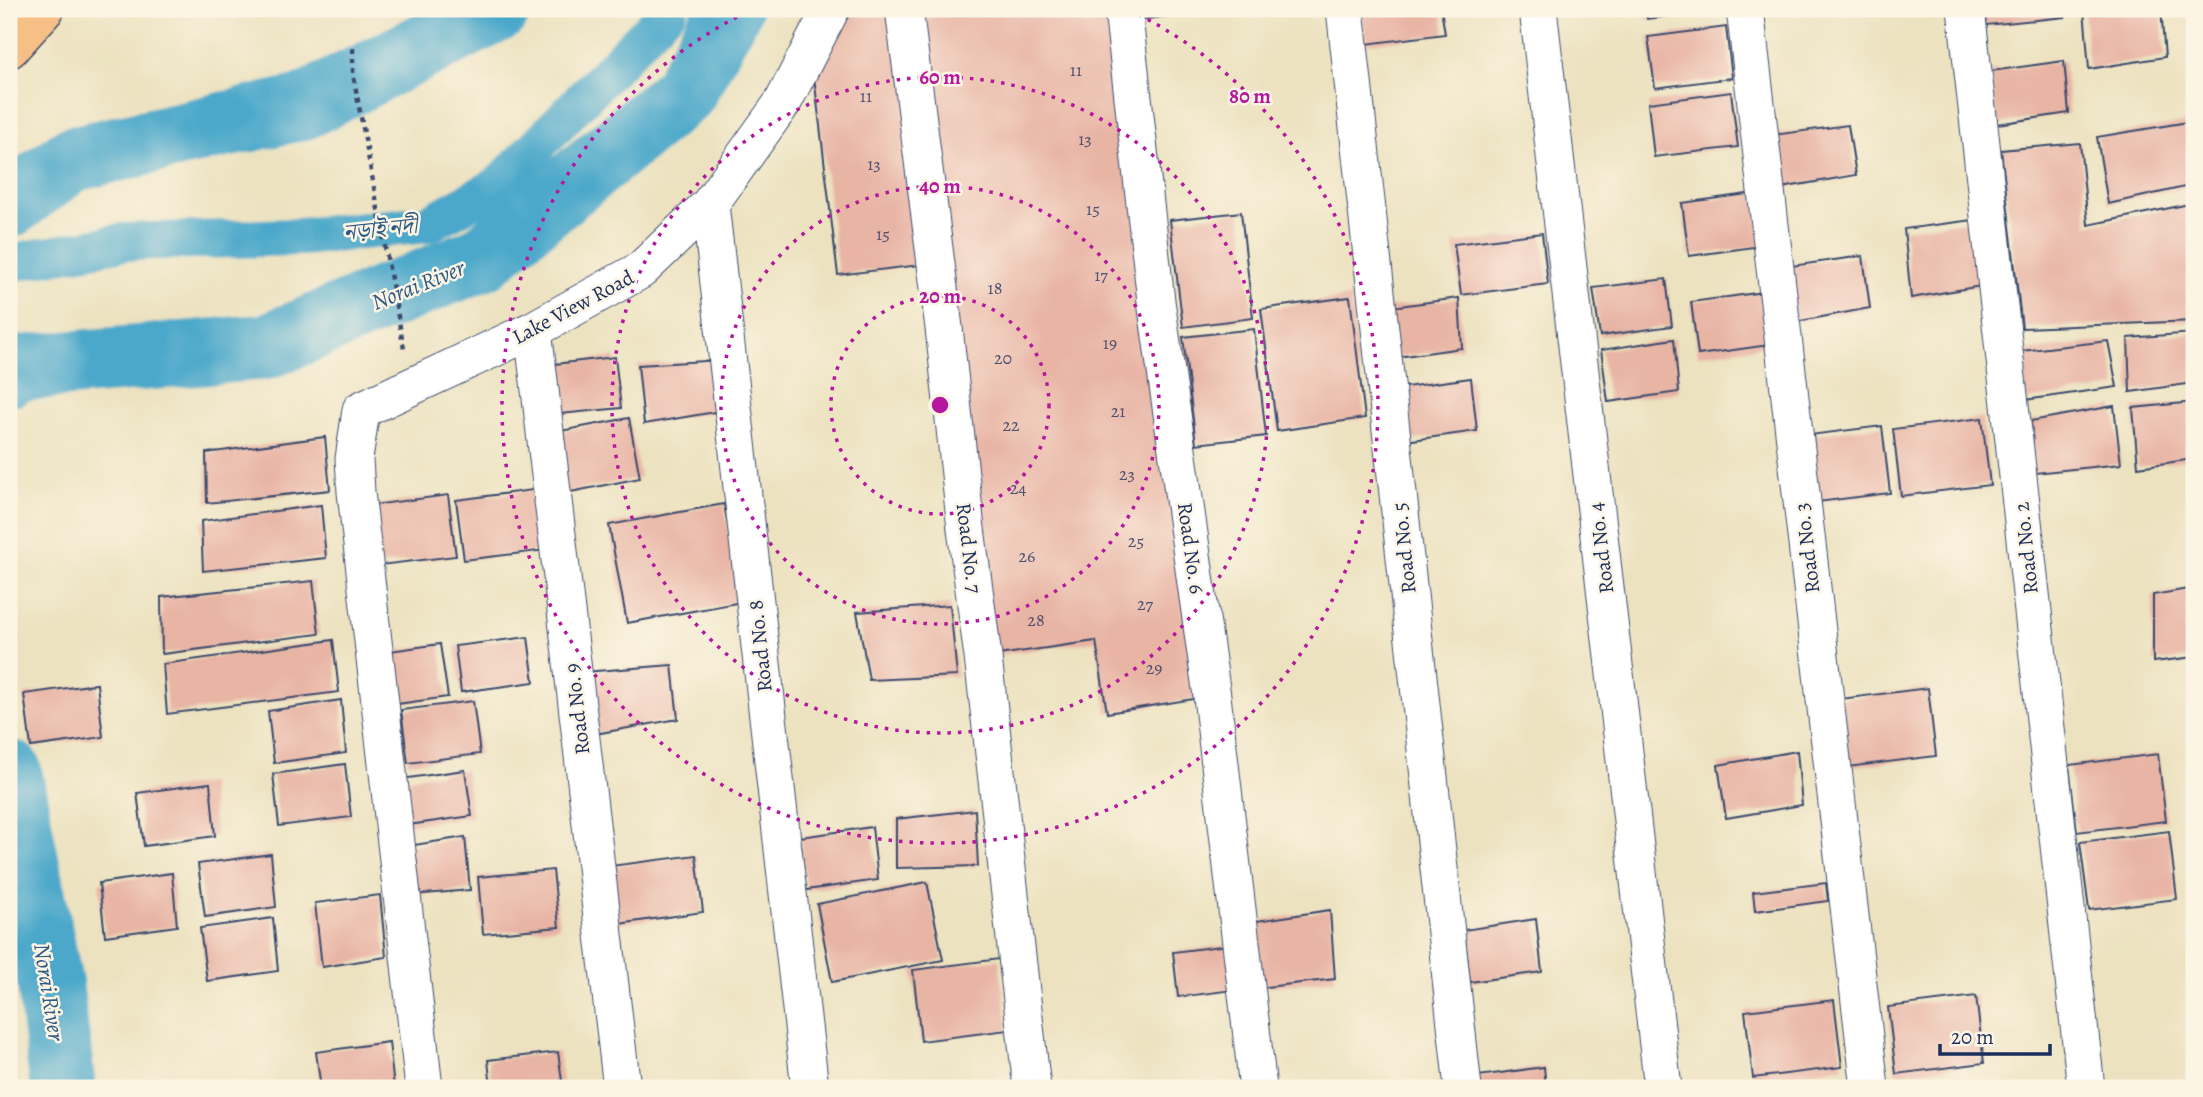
<svg xmlns="http://www.w3.org/2000/svg" width="2203" height="1097" font-family="Alegreya,'Noto Serif Bengali',serif">
<style>
.lines{fill:none;stroke-linecap:round;stroke-linejoin:round}
.canal{stroke:#4ca8ca;stroke-width:38}
.river{stroke:#4ca8ca;stroke-width:66}
.building{fill:#e8b4a4}
.minor-casing{stroke:#3a4a6d;stroke-width:39}
.primary-casing{stroke:#3a4a6d;stroke-width:41}
.path{stroke:#3a4a6d;stroke-width:4.5;stroke-dasharray:5 5;stroke-linecap:butt}
.minor{stroke:#fff;stroke-width:37}
.primary{stroke:#f5bf86;stroke-width:38}
.ring{fill:none;stroke:#b5179e;stroke-width:3.5;stroke-dasharray:3.5 7}
.labels{text-anchor:middle;dominant-baseline:central;stroke-width:5;stroke-linejoin:round;paint-order:stroke}
.number-label{font-size:18px;fill:#4e5070}
.street-label{font-size:21px;fill:#1b2f5e;stroke:#fcf5e5}
.water-label{font-size:23px;font-style:italic;fill:#2c5984;stroke:#fcf5e5}
.centre{fill:#b5179e;stroke:#fcf5e5;stroke-width:3.5}
.ring-label{font-size:21px;text-anchor:middle;font-weight:bold;fill:#b5179e;stroke:#fcf5e5;stroke-width:5;stroke-linejoin:round;paint-order:stroke}
</style>
<rect width="100%" height="100%" fill="#fcf5e5"/>
<filter id="ink" filterUnits="userSpaceOnUse"><feTurbulence type="fractalNoise" baseFrequency=".0143" numOctaves="2"/><feDisplacementMap in="SourceGraphic" scale="14" xChannelSelector="R" yChannelSelector="G"/><feConvolveMatrix kernelMatrix="1 2 1 2 8 2 1 2 1" color-interpolation-filters="sRGB"/></filter>
<filter id="wash" filterUnits="userSpaceOnUse"><feTurbulence type="fractalNoise" baseFrequency=".00686" numOctaves="4" result="noise"/><feDisplacementMap in="SourceGraphic" scale="28" xChannelSelector="R" yChannelSelector="G"/><feGaussianBlur stdDeviation="1.57" result="paint"/><feColorMatrix in="noise" values="0 0 0 0 0 0 0 0 0 0 0 0 0 0 0 0 0 1.4 0 .05"/><feComposite in="paint" operator="in"/></filter>
<g filter="url(#wash)">
<rect width="100%" height="100%" fill="#ece2c0"/>
<g class="lines">
<path class="canal" d="M 9,263 L 123,242 L 301,237 L 428,224 L 499,185 L 669,9"/>
<path class="river" d="M 9,205 L 72,159 L 303,107 L 498,9
M 9,374 L 10,369 L 265,347 L 482,258 L 683,93 L 729,9
M 9,772 L 50,984 L 63,1088"/>
</g>
<g id="blocks">
<path class="building" d="M 831,9 L 1214,9 L 1215,10 L 1124,22 L 1212,696 L 1107,713 L 1096,641 L 983,657 L 936,263 L 838,275 L 813,68 Z
M 1362,9 L 1441,9 L 1445,34 L 1366,44 Z
M 1646,9 L 1721,9 L 1721,10 L 1647,19 Z
M 1975,9 L 2064,9 L 2065,17 L 1977,26 Z
M 2084,9 L 2161,9 L 2165,57 L 2089,69 Z
M 1726,27 L 1732,78 L 1655,88 L 1648,37 Z
M 2064,61 L 2069,113 L 1997,124 L 1991,71 Z
M 1731,92 L 1738,147 L 1654,157 L 1648,103 Z
M 2194,121 L 2194,185 L 2108,204 L 2097,137 Z
M 1848,125 L 1856,175 L 1781,188 L 1773,135 Z
M 2080,143 L 2088,225 L 2194,203 L 2194,321 L 2022,328 L 2001,150 Z
M 1755,193 L 1761,246 L 1689,256 L 1682,203 Z
M 1241,212 L 1253,318 L 1183,327 L 1170,220 Z
M 1981,219 L 1987,285 L 1911,298 L 1904,229 Z
M 1542,233 L 1548,284 L 1461,295 L 1454,244 Z
M 1863,256 L 1870,308 L 1795,322 L 1791,266 Z
M 1666,279 L 1672,326 L 1600,336 L 1593,288 Z
M 1764,292 L 1769,345 L 1698,355 L 1691,302 Z
M 1350,297 L 1365,418 L 1277,431 L 1261,309 Z
M 1459,298 L 1462,348 L 1390,358 L 1384,308 Z
M 1254,329 L 1266,436 L 1196,444 L 1183,337 Z
M 2194,333 L 2194,383 L 2130,392 L 2128,338 Z
M 1674,339 L 1679,392 L 1608,402 L 1601,350 Z
M 2108,341 L 2117,387 L 2025,400 L 2022,351 Z
M 615,357 L 621,408 L 560,414 L 555,364 Z
M 722,360 L 727,410 L 644,424 L 638,365 Z
M 1471,378 L 1477,431 L 1405,441 L 1398,388 Z
M 2194,402 L 2194,459 L 2138,467 L 2133,408 Z
M 2114,406 L 2121,464 L 2035,473 L 2031,421 Z
M 629,418 L 640,478 L 551,496 L 545,434 Z
M 1982,418 L 1990,485 L 1901,496 L 1893,429 Z
M 1882,426 L 1890,493 L 1802,504 L 1793,437 Z
M 325,437 L 330,490 L 207,503 L 206,453 Z
M 540,489 L 547,550 L 464,560 L 456,500 Z
M 448,495 L 456,556 L 372,566 L 365,506 Z
M 724,504 L 742,602 L 627,623 L 609,525 Z
M 321,505 L 326,558 L 203,571 L 201,521 Z
M 313,581 L 319,634 L 162,654 L 161,597 Z
M 2194,588 L 2194,657 L 2153,662 L 2153,595 Z
M 950,605 L 957,676 L 869,680 L 857,612 Z
M 528,637 L 534,682 L 461,692 L 455,646 Z
M 333,640 L 339,692 L 167,714 L 163,664 Z
M 440,644 L 448,697 L 397,704 L 390,651 Z
M 672,665 L 678,719 L 595,734 L 584,672 Z
M 97,684 L 103,737 L 31,747 L 24,694 Z
M 1928,688 L 1936,756 L 1848,767 L 1840,699 Z
M 341,700 L 346,753 L 274,763 L 268,711 Z
M 473,701 L 480,754 L 408,763 L 401,710 Z
M 1797,751 L 1802,805 L 1726,818 L 1718,765 Z
M 2158,754 L 2166,821 L 2077,832 L 2069,765 Z
M 345,764 L 351,817 L 279,826 L 273,774 Z
M 465,770 L 472,816 L 408,825 L 401,779 Z
M 210,783 L 215,836 L 144,846 L 137,793 Z
M 975,810 L 978,866 L 896,868 L 896,819 Z
M 872,827 L 878,880 L 806,890 L 800,837 Z
M 2169,831 L 2177,899 L 2089,910 L 2080,842 Z
M 465,837 L 470,890 L 413,895 L 408,846 Z
M 271,854 L 276,907 L 205,917 L 198,864 Z
M 696,855 L 703,912 L 618,924 L 610,866 Z
M 553,870 L 559,927 L 483,934 L 478,877 Z
M 172,873 L 177,926 L 105,936 L 99,883 Z
M 927,882 L 943,960 L 832,982 L 817,904 Z
M 1826,883 L 1828,901 L 1755,911 L 1753,892 Z
M 380,895 L 386,957 L 322,967 L 315,903 Z
M 1330,910 L 1335,979 L 1258,988 L 1250,922 Z
M 273,918 L 278,971 L 207,981 L 200,928 Z
M 1536,919 L 1542,972 L 1470,982 L 1464,930 Z
M 1228,945 L 1234,990 L 1178,997 L 1173,952 Z
M 999,959 L 1008,1030 L 921,1041 L 913,970 Z
M 1976,996 L 1984,1063 L 1896,1074 L 1888,1007 Z
M 1834,1000 L 1842,1067 L 1753,1078 L 1745,1011 Z
M 389,1042 L 394,1088 L 321,1088 L 316,1052 Z
M 558,1052 L 563,1088 L 491,1088 L 488,1060 Z
M 1544,1067 L 1546,1088 L 1473,1088 L 1471,1077 Z"/>
</g>
</g>
<g filter="url(#ink)">
<use href="#blocks" fill-opacity="0" stroke="#3a4a6d" stroke-width="2"/>
<g class="lines">
<g class="minor-casing">
<path id="minor" d="M 904,9 L 944,328 L 966,529 L 983,657 L 1032,1088
M 1123,9 L 1156,301 L 1212,696 L 1258,1088
M 1345,9 L 1463,1088
M 1538,9 L 1663,1088
M 1745,9 L 1870,1088
M 1966,9 L 2086,1088
M 710,204 L 810,1088
M 533,330 L 622,1088
M 424,1088 L 356,492 L 354,459 L 361,410 L 533,330 L 641,270 L 710,204 L 783,102 L 831,9"/>
</g>
<g class="primary-casing">
<path id="primary" d="M 9,49 L 45,9"/>
</g>
<path class="path" d="M 353,48 L 353,74 L 404,349"/>
<use href="#minor" class="minor"/>
<use href="#primary" class="primary"/>
</g>
</g>
<g class="ring">
<circle cx="940" cy="405" r="109"/>
<circle cx="940" cy="405" r="219"/>
<circle cx="940" cy="405" r="328"/>
<path d="M1129 10A438 438 0 1 1 751 10"/>
</g>
<g class="labels">
<g class="number-label">
<text x="1076" y="70">11</text>
<text x="866" y="96">11</text>
<text x="1085" y="139">13</text>
<text x="874" y="164">13</text>
<text x="1093" y="209">15</text>
<text x="883" y="234">15</text>
<text x="1101" y="275">17</text>
<text x="995" y="288">18</text>
<text x="1110" y="343">19</text>
<text x="1003" y="358">20</text>
<text x="1118" y="411">21</text>
<text x="1011" y="425">22</text>
<text x="1127" y="474">23</text>
<text x="1018" y="488">24</text>
<text x="1136" y="541">25</text>
<text x="1027" y="556">26</text>
<text x="1145" y="604">27</text>
<text x="1036" y="620">28</text>
<text x="1154" y="668">29</text>
</g>
<g class="street-label">
<text transform="translate(573 307) rotate(-28)">Lake View Road</text>
<text transform="translate(969 548) rotate(83)">Road No. 7</text>
<text transform="translate(1191 548) rotate(82)">Road No. 6</text>
<text transform="translate(1404 548) rotate(-96)">Road No. 5</text>
<text transform="translate(1601 548) rotate(-97)">Road No. 4</text>
<text transform="translate(1807 548) rotate(-97)">Road No. 3</text>
<text transform="translate(2026 548) rotate(-96)">Road No. 2</text>
<text transform="translate(760 646) rotate(-96)">Road No. 8</text>
<text transform="translate(577 709) rotate(-97)">Road No. 9</text>
</g>
<g class="water-label">
<text transform="translate(380 229) rotate(-6)">নড়াই নদী</text>
<text transform="translate(418 285) rotate(-22)">Norai River</text>
<text transform="translate(49 992) rotate(81)">Norai River</text>
</g>
</g>
<circle cx="940" cy="405" r="10" class="centre"/>
<g class="ring-label">
<text x="940" y="84">60 m</text>
<text x="1250" y="103">80 m</text>
<text x="940" y="193">40 m</text>
<text x="940" y="303">20 m</text>
</g>
<rect width="2203" height="1097" fill="none" stroke="#fcf5e5" stroke-width="35"/>
<path d="M1940 1044v10h110v-10" fill="none" stroke="#1b2f5e" stroke-width="3.5"/>
<text x="1951" y="1044" font-size="21" fill="#1b2f5e" stroke="#fcf5e5" stroke-width="5" paint-order="stroke">20 m</text>
</svg>
